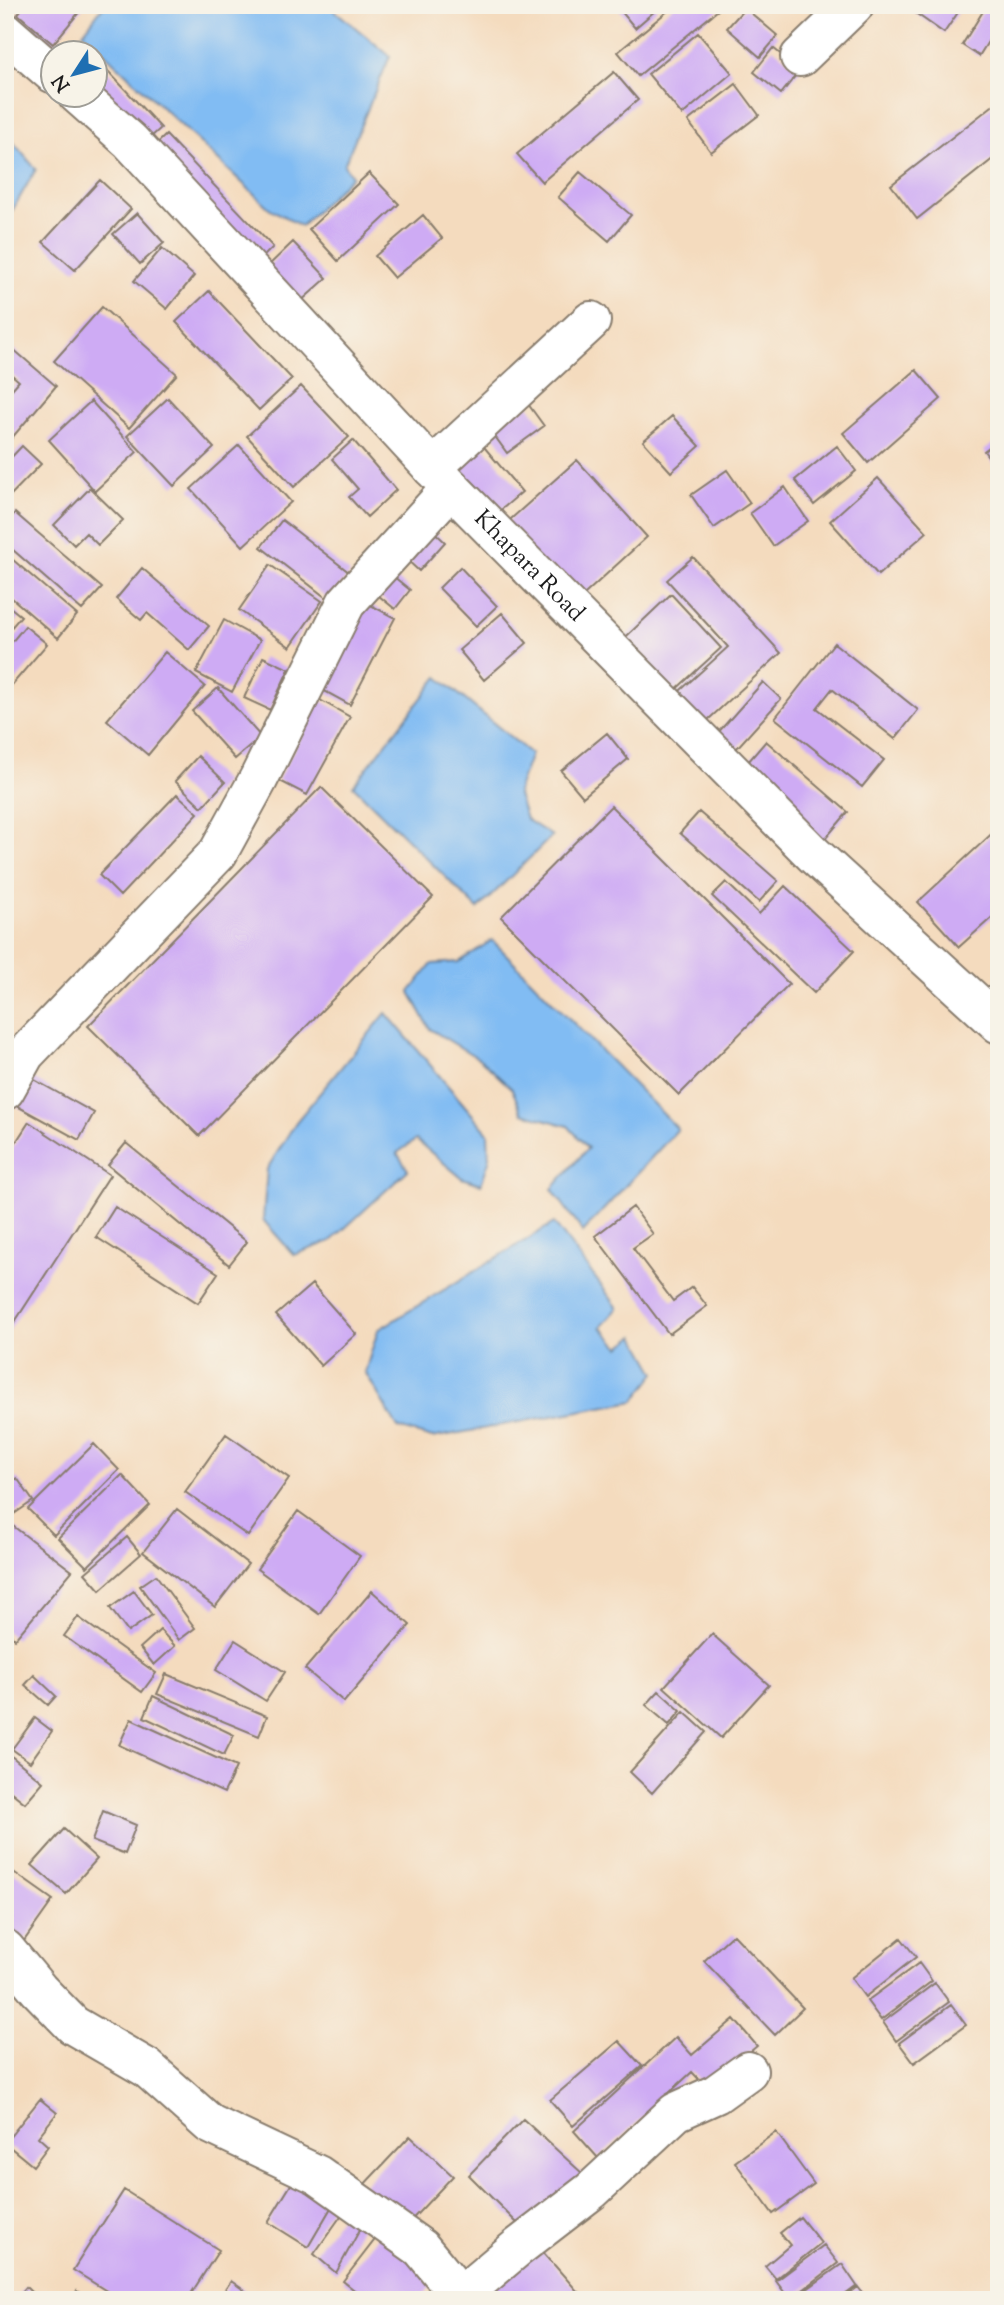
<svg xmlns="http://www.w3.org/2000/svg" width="1004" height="2305" font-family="'Sorts Mill Goudy',serif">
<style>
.water{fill:#81bcf3;stroke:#4e6c88;stroke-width:2}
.building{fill:#ceabf4}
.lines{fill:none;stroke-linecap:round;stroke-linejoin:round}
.minor-casing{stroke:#887c6d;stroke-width:42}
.minor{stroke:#fff;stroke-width:38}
.labels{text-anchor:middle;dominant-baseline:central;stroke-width:5;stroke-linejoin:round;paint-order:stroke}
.street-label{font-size:24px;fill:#1c1c1c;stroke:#f7f3e8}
</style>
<rect width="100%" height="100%" fill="#f7f3e8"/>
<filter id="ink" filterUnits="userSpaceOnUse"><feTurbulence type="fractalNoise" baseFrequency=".0143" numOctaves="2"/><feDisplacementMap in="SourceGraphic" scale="14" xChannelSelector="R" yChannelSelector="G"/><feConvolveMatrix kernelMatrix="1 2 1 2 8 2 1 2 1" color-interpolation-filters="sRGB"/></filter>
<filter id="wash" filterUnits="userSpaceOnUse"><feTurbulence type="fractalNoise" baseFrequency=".00686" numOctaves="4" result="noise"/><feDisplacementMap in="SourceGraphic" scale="28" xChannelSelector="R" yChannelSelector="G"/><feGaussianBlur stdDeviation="1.57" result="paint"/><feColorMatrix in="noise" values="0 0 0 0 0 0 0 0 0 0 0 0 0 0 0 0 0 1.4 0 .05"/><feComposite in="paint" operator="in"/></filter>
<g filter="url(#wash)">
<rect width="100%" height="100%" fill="#f4dbbe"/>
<path class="water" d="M 104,5 L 328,5 L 390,56 L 344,165 L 352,176 L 301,226 L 269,208 L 83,33 Z
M 5,133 L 36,169 L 5,223 Z
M 438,677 L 531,754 L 517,792 L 526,819 L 552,836 L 478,909 L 353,786 Z
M 492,940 L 678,1129 L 583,1232 L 552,1189 L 588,1148 L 568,1126 L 522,1113 L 512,1089 L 481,1060 L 430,1029 L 410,992 L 432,964 L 459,962 Z
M 386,1013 L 488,1133 L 489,1161 L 481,1184 L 462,1178 L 416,1140 L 397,1153 L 408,1170 L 331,1241 L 294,1255 L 263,1220 L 267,1169 L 296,1122 Z
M 554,1223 L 618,1308 L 601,1327 L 620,1347 L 635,1336 L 656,1373 L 634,1401 L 432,1438 L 398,1428 L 365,1372 L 378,1330 Z"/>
<g id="blocks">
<path class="building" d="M 25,5 L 85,5 L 53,44 L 18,14 Z
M 616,5 L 654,5 L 657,9 L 635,28 Z
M 675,5 L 724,5 L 638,76 L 618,52 Z
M 904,5 L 963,5 L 944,33 Z
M 987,5 L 999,5 L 999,24 L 979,56 L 962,45 Z
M 745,8 L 778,36 L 760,57 L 727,28 Z
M 698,33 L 732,73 L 682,115 L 648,74 Z
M 81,42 L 91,52 L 70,52 Z
M 773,48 L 800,70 L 781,94 L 754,72 Z
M 94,56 L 161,128 L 141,146 L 94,96 Z
M 614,72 L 638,100 L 542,182 L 517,154 Z
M 736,84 L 759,115 L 711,152 L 688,121 Z
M 996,103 L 999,106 L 999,154 L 917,219 L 891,185 Z
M 166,135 L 273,247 L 256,264 L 148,152 Z
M 580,172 L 631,215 L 609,241 L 558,197 Z
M 369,173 L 399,204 L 338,261 L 309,229 Z
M 100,180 L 131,209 L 75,270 L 43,242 Z
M 137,213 L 164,243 L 140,264 L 113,234 Z
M 423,215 L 442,238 L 394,278 L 375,256 Z
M 293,242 L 327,278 L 300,302 L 267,267 Z
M 162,248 L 194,276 L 167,309 L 134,281 Z
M 209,291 L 292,379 L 259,410 L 176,322 Z
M 102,307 L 177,374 L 129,428 L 54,361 Z
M 5,342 L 56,386 L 5,446 L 5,397 L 19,381 L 5,369 Z
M 916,370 L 941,399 L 868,463 L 843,433 Z
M 301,386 L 349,437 L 294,487 L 247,436 Z
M 520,393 L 544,426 L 507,453 L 483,420 Z
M 168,398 L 214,448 L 174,486 L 127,436 Z
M 91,401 L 137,452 L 95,491 L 49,440 Z
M 672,416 L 700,446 L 671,472 L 643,441 Z
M 474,435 L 522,492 L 495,515 L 448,457 Z
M 999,439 L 999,471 L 984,451 Z
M 353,440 L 396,490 L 367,517 L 349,497 L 358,489 L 332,459 Z
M 239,445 L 291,502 L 243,546 L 191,489 Z
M 22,446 L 41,464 L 5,501 L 5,464 Z
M 837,446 L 856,471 L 814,505 L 795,480 Z
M 577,460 L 647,537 L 574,604 L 503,526 Z
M 727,470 L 750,503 L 714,528 L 691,495 Z
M 878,478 L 927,532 L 878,575 L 830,521 Z
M 785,487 L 808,521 L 773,546 L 750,513 Z
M 90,488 L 123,520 L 98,545 L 86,533 L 74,545 L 54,525 Z
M 15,513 L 102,588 L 82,610 L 5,543 L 5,524 Z
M 282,520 L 350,573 L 329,600 L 261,547 Z
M 430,528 L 445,542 L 419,571 L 404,557 Z
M 5,553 L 77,615 L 58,638 L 5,592 Z
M 693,557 L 781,653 L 698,729 L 671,699 L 728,647 L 667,580 Z
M 270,565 L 322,601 L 290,647 L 239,610 Z
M 460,567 L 497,606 L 476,626 L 439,588 Z
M 142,568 L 209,626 L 189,650 L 147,613 L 141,620 L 116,599 Z
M 388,572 L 410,590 L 395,609 L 373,591 Z
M 671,594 L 721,648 L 661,703 L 612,650 Z
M 365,602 L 395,618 L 350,705 L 319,688 Z
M 5,603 L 21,616 L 5,635 Z
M 502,613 L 527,643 L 484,680 L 459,650 Z
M 224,620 L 260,640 L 232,692 L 196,673 Z
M 25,626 L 47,644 L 5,693 L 5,650 Z
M 834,643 L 918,710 L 895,739 L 832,689 L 817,708 L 884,760 L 862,787 L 775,718 Z
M 165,652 L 205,686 L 148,755 L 107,720 Z
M 263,657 L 289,669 L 270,710 L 244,698 Z
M 763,682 L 781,699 L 717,770 L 699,754 Z
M 218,688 L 261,737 L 235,759 L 192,711 Z
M 320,700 L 350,717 L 307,795 L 278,780 Z
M 607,733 L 628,759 L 583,797 L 561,771 Z
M 766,741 L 848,812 L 819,846 L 736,776 Z
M 198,756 L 225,782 L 202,807 L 175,781 Z
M 321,787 L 433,897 L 199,1136 L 88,1026 Z
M 177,794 L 198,813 L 120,896 L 99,875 Z
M 611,806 L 789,984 L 679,1095 L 501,917 Z
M 699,812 L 778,881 L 759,902 L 680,833 Z
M 999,827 L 999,911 L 959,947 L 918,902 Z
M 726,882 L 759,914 L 785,886 L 854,951 L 814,993 L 712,896 Z
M 33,1079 L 94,1113 L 79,1140 L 17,1106 Z
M 29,1122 L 110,1175 L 5,1337 L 5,1159 Z
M 126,1143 L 247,1242 L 229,1265 L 108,1165 Z
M 115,1207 L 218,1273 L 198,1303 L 96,1237 Z
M 633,1207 L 653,1234 L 633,1248 L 673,1301 L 692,1287 L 707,1306 L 669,1334 L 595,1236 Z
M 312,1284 L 356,1334 L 321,1366 L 276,1315 Z
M 226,1434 L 289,1478 L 248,1536 L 185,1492 Z
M 94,1444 L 119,1470 L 54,1535 L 28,1509 Z
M 122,1475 L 150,1505 L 87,1567 L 58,1538 Z
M 17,1478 L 33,1501 L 14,1514 L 5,1502 L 5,1486 Z
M 177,1509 L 248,1564 L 215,1607 L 143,1552 Z
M 298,1511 L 360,1556 L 319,1614 L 257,1569 Z
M 5,1520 L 72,1571 L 15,1639 L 5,1630 Z
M 127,1537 L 141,1554 L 100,1590 L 85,1573 Z
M 156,1575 L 195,1628 L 179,1640 L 140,1586 Z
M 134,1591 L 152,1615 L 128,1632 L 110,1608 Z
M 372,1591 L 410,1625 L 344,1702 L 305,1669 Z
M 78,1617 L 156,1673 L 142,1692 L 64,1636 Z
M 160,1630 L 175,1646 L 154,1665 L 140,1648 Z
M 712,1634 L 769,1685 L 721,1738 L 664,1687 Z
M 235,1640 L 285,1672 L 266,1701 L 216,1670 Z
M 166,1674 L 267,1716 L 259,1736 L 157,1694 Z
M 34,1675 L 56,1696 L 48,1705 L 25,1685 Z
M 659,1691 L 681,1711 L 669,1725 L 646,1705 Z
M 153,1696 L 234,1735 L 224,1755 L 144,1717 Z
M 684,1712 L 706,1732 L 652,1793 L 630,1772 Z
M 35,1718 L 52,1731 L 30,1762 L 12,1749 Z
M 131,1719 L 236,1767 L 224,1793 L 119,1745 Z
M 5,1751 L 43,1782 L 25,1803 L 5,1787 Z
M 103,1811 L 136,1825 L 125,1854 L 92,1841 Z
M 64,1829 L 97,1859 L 66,1894 L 32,1865 Z
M 5,1866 L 53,1900 L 21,1945 L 5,1934 Z
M 733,1934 L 803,2008 L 775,2035 L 704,1961 Z
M 901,1938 L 916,1957 L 865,1997 L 851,1978 Z
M 919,1963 L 932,1981 L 881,2020 L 867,2001 Z
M 935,1983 L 949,2002 L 896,2041 L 883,2022 Z
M 951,2005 L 966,2025 L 914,2063 L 899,2043 Z
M 734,2019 L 757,2046 L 707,2088 L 692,2072 L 598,2158 L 574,2131 L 676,2037 L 692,2055 Z
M 619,2041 L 642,2066 L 573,2126 L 550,2100 Z
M 40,2099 L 57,2113 L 38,2137 L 48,2146 L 33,2166 L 5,2143 Z
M 523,2119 L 583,2174 L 525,2231 L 469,2175 Z
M 776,2132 L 814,2184 L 773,2214 L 735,2162 Z
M 410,2136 L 453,2176 L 402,2230 L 360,2189 Z
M 300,2170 L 339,2194 L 308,2247 L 268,2222 Z
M 124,2190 L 219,2250 L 187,2300 L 121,2300 L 73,2270 Z
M 343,2213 L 363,2224 L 336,2273 L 314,2254 Z
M 800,2217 L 821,2243 L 776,2279 L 765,2266 L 790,2245 L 780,2233 Z
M 384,2228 L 440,2274 L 420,2300 L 367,2300 L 343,2281 Z
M 535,2243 L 585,2300 L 487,2300 L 480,2291 Z
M 824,2245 L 838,2263 L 790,2300 L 776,2281 Z
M 842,2264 L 857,2286 L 838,2300 L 792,2300 Z
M 231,2281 L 258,2300 L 218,2300 Z
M 26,2287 L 39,2300 L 15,2300 Z
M 858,2287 L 868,2300 L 841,2300 Z
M 77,2291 L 91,2300 L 73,2300 Z"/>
</g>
</g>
<g filter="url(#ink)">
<use href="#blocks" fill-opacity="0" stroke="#887c6d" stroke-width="2"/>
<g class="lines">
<g class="minor-casing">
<g id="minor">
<path d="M 5,32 L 52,73"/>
<path d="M 800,57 L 854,5"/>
<path id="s1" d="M 77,94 L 130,141 L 451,488 L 814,855 L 999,1024"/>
<path d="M 432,468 L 591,321"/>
<path d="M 5,1090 L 25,1054 L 218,853 L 258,780 L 346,603 L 451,488"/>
<path d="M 5,1949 L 39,1990 L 73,2025 L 147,2068 L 210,2124 L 318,2175 L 421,2248 L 464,2300"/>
<path d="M 469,2300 L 465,2292 L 517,2248 L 591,2191 L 676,2112 L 716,2094 L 748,2071"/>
</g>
</g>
<use href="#minor" class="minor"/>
</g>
</g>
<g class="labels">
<g class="street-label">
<text stroke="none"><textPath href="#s1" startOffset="654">Khapara Road</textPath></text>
</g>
</g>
<rect width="1004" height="2305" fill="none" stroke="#f7f3e8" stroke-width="28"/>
<g transform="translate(74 74) rotate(234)"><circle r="33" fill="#f7f3e8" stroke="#9f9d96" stroke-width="2"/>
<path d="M0-5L12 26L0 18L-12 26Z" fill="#1f6fb2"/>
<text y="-10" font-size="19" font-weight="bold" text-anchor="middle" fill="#1c1c1c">N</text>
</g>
</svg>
